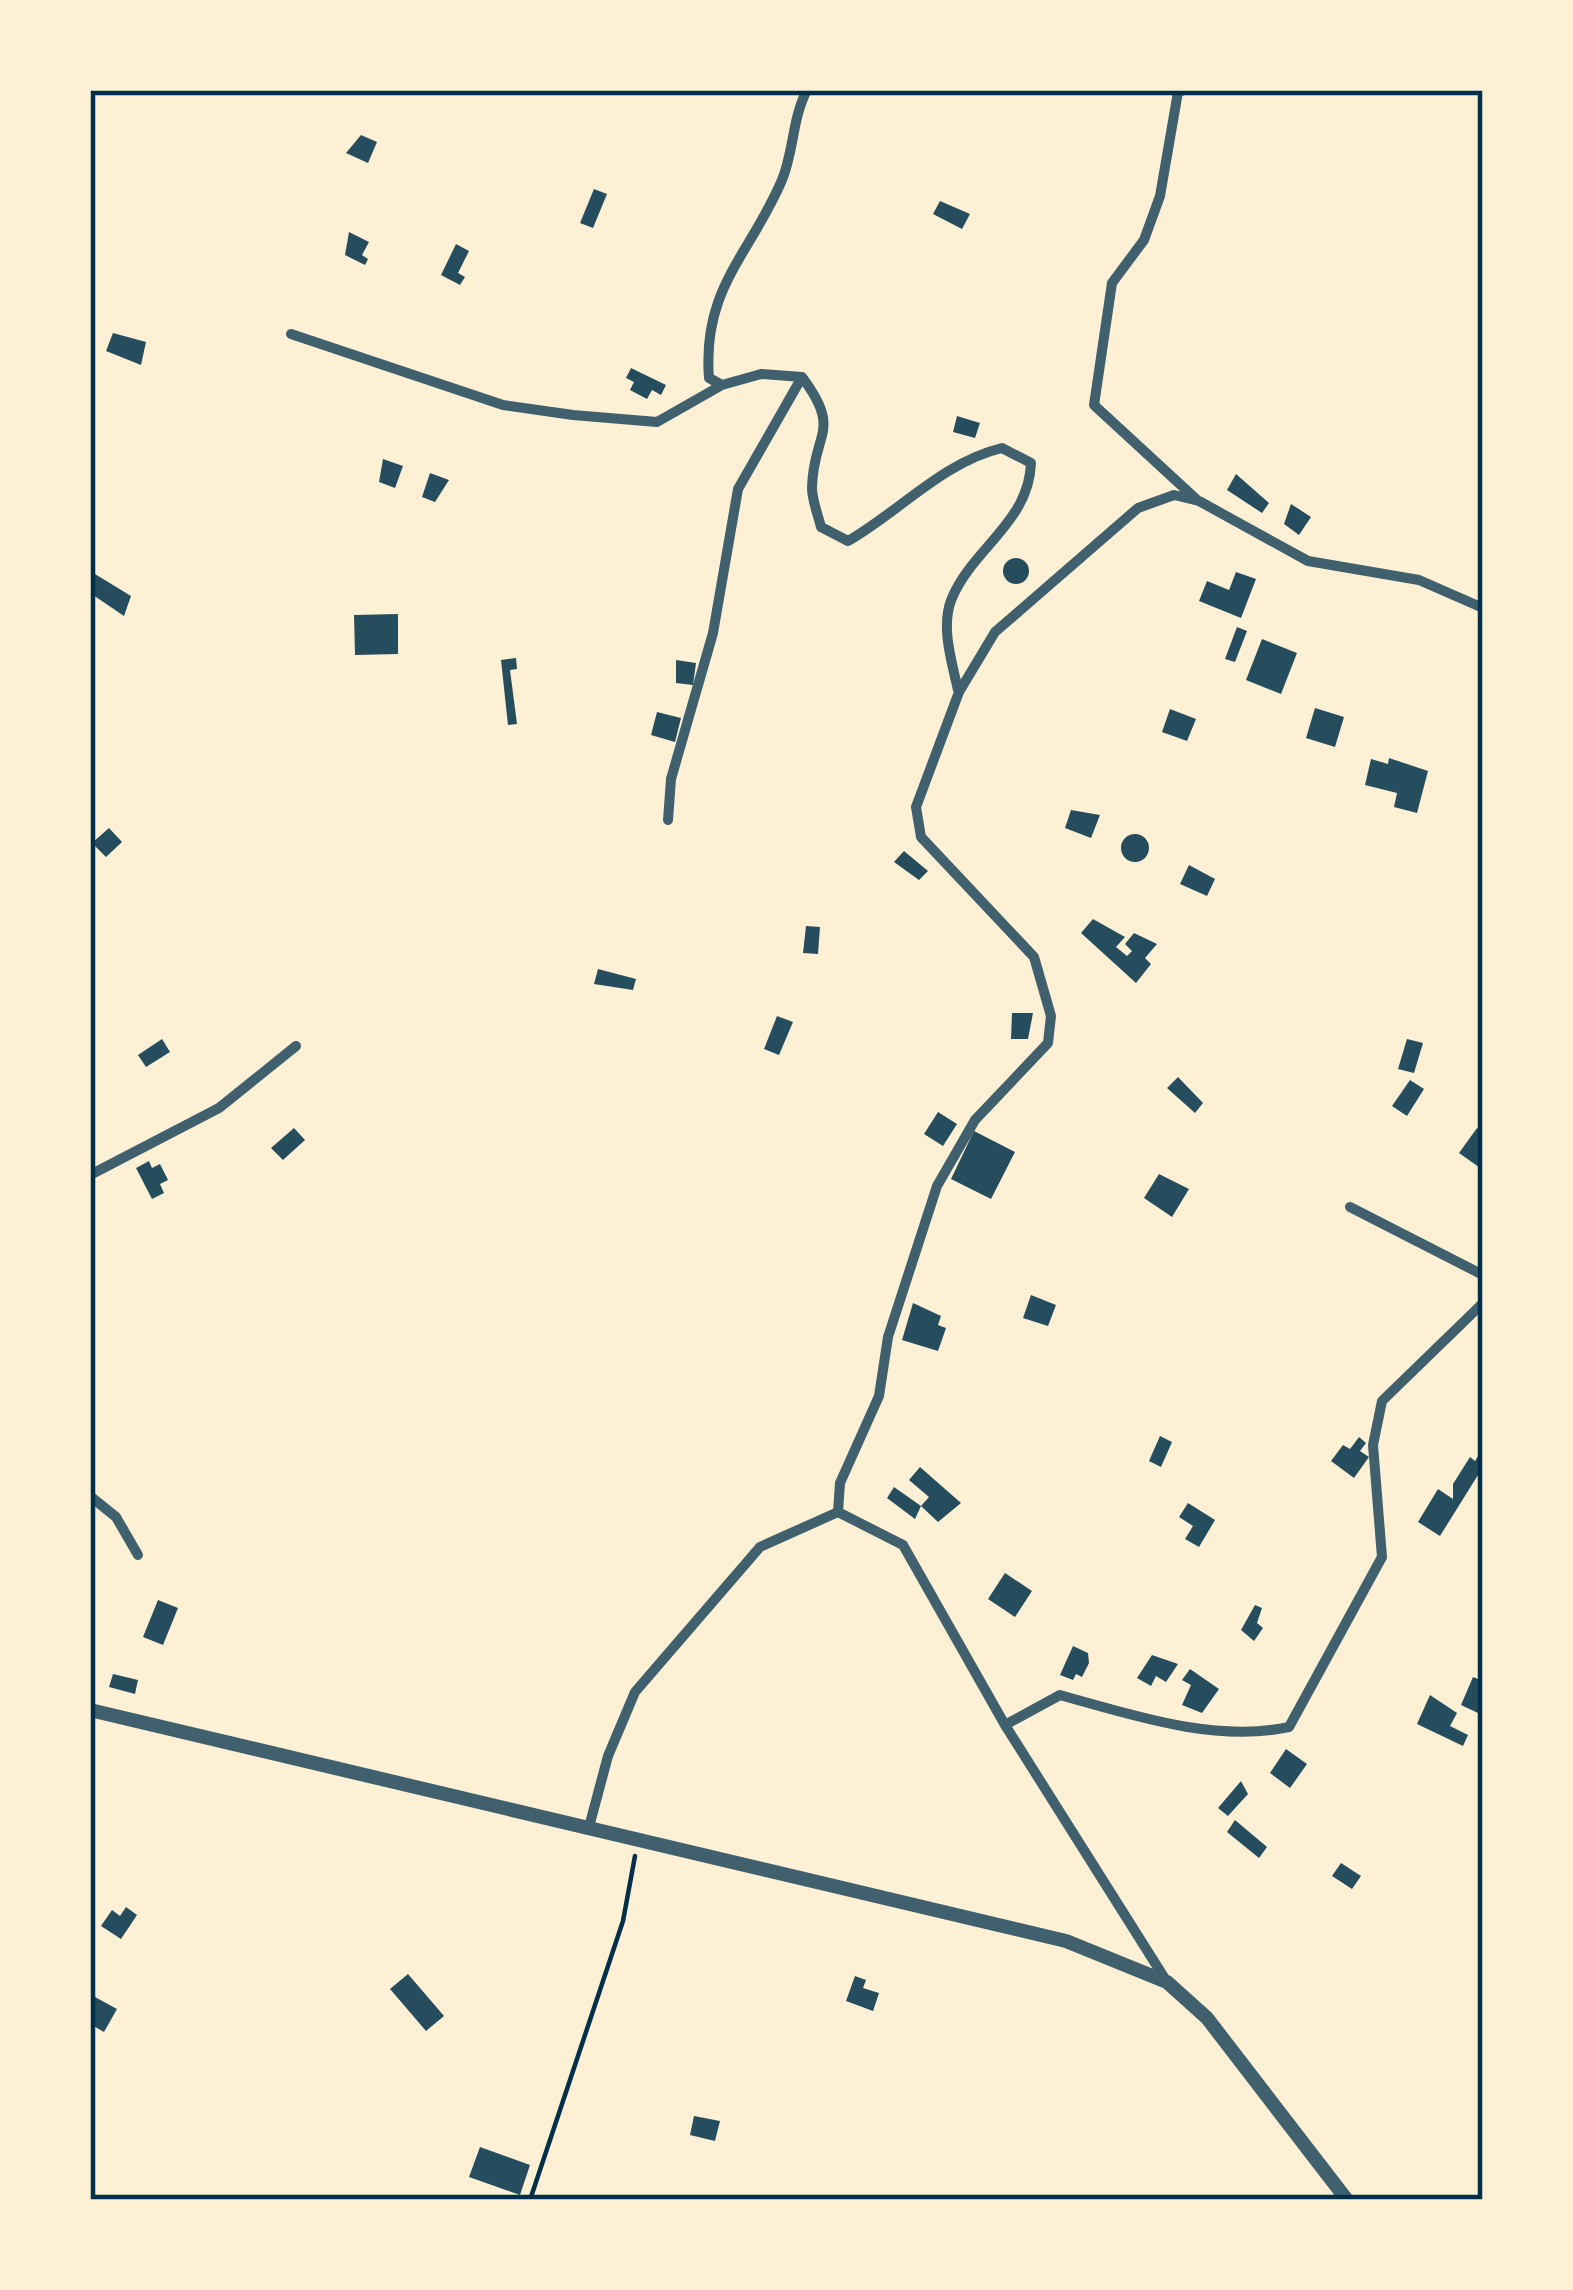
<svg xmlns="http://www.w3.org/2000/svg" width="1573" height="2290" font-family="'Noto Sans',sans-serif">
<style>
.building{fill:#264d5e}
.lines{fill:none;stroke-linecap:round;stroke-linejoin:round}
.path{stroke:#003049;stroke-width:4.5}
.minor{stroke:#3f606c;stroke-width:10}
.tertiary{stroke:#3f606c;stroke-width:14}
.neatline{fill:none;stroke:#003049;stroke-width:4.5}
</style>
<rect width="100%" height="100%" fill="#fdf0d5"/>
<path class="building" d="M 361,135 L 377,142 L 368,163 L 346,153 Z
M 594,189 L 607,194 L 593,228 L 580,223 Z
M 940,201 L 970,214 L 962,229 L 933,214 Z
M 349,232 L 369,242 L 362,255 L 368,259 L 365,265 L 345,255 Z
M 456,244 L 469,251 L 458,273 L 465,277 L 460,285 L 441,275 Z
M 113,333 L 146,342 L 141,365 L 106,351 Z
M 631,368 L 666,385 L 661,395 L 652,390 L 647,399 L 630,390 L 634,382 L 626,378 Z
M 957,416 L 980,423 L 975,438 L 953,432 Z
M 383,459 L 403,466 L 395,488 L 379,482 Z
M 430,473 L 449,480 L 435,502 L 422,497 Z
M 1236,474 L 1269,503 L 1262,513 L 1227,490 Z
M 1291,504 L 1311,517 L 1299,535 L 1284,524 Z
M1003 571a13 13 0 1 1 26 0a13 13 0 1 1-26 0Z
M 90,571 L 131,596 L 124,616 L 90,593 Z
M 1236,572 L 1256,579 L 1241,618 L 1199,601 L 1207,581 L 1229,590 Z
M 398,614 L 398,654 L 355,655 L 354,615 Z
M 1237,627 L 1247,631 L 1235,662 L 1225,659 Z
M 1262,639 L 1297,653 L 1281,694 L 1246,680 Z
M 516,658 L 517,669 L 510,670 L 517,724 L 508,725 L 501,660 Z
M 676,660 L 696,663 L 693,685 L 676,683 Z
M 1315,708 L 1344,717 L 1335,747 L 1306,738 Z
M 1170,709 L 1196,719 L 1187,741 L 1162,732 Z
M 657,712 L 681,718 L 675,742 L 651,735 Z
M 1389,758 L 1428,771 L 1417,813 L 1394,807 L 1397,793 L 1365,785 L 1371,759 L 1388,764 Z
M 1071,810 L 1100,815 L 1091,838 L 1065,828 Z
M 109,828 L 122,842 L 106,857 L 92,843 Z
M1121 848a14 14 0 1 1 28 0a14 14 0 1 1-28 0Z
M 904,851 L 928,871 L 919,880 L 894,862 Z
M 1189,865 L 1215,879 L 1207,896 L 1180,884 Z
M 1093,919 L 1125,937 L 1116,947 L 1127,956 L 1132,951 L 1125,944 L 1134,933 L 1157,944 L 1145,958 L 1151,964 L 1136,983 L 1081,933 Z
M 806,926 L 820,927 L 818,954 L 803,953 Z
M 598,969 L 636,979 L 633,990 L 594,984 Z
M 1012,1013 L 1033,1013 L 1028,1039 L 1011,1039 Z
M 777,1016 L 793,1022 L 779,1055 L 764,1049 Z
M 162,1039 L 170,1052 L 146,1067 L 138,1055 Z
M 1407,1039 L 1423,1043 L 1414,1073 L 1398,1069 Z
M 1178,1077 L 1203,1103 L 1195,1113 L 1167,1088 Z
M 1410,1080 L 1424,1089 L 1407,1116 L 1392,1106 Z
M 938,1112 L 957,1124 L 943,1146 L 924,1134 Z
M 294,1128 L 305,1140 L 283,1160 L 271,1148 Z
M 1477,1128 L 1483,1132 L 1483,1170 L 1459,1153 Z
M 974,1131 L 1015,1152 L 991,1199 L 951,1179 Z
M 149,1161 L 152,1168 L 160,1164 L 168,1180 L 160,1184 L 164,1193 L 152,1199 L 136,1168 Z
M 1159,1174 L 1189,1189 L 1172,1217 L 1144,1198 Z
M 1031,1295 L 1056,1305 L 1048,1326 L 1023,1318 Z
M 913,1303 L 941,1316 L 938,1325 L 946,1328 L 938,1351 L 902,1340 Z
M 1160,1436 L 1172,1442 L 1161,1467 L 1149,1461 Z
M 1359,1437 L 1366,1443 L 1360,1451 L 1369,1457 L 1354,1478 L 1331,1461 L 1343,1445 L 1350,1449 Z
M 1483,1448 L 1483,1467 L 1440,1536 L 1418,1522 L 1438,1489 L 1453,1499 L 1453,1484 L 1470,1457 L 1475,1461 Z
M 920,1467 L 961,1503 L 938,1522 L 921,1506 L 915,1519 L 887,1498 L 894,1487 L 921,1506 L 929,1497 L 909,1480 Z
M 1188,1503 L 1215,1520 L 1199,1547 L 1185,1539 L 1193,1526 L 1179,1517 Z
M 1005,1573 L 1032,1591 L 1015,1617 L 988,1599 Z
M 158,1600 L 178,1608 L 163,1645 L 143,1637 Z
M 1255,1605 L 1262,1608 L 1257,1623 L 1263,1628 L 1254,1641 L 1241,1630 Z
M 1073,1646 L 1088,1653 L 1089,1663 L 1082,1677 L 1076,1674 L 1073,1680 L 1060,1675 Z
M 1152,1655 L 1178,1664 L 1166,1682 L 1156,1676 L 1151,1686 L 1137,1678 Z
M 1190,1669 L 1219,1689 L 1202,1713 L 1182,1705 L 1191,1685 L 1182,1680 Z
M 113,1674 L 138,1680 L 135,1694 L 109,1687 Z
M 1473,1677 L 1483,1681 L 1478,1713 L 1461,1705 Z
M 1430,1695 L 1457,1713 L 1450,1726 L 1468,1735 L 1463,1746 L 1417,1724 Z
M 1286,1749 L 1307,1764 L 1290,1788 L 1270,1773 Z
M 1241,1781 L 1248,1794 L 1228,1816 L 1218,1808 Z
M 1235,1820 L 1267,1847 L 1259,1858 L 1227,1832 Z
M 1341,1863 L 1361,1876 L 1352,1889 L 1332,1876 Z
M 126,1907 L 137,1915 L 121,1939 L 101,1926 L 112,1910 L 120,1916 Z
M 408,1974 L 444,2016 L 426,2031 L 390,1989 Z
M 855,1976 L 866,1980 L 863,1988 L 879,1993 L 873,2011 L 846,2001 Z
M 95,1997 L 117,2009 L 104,2032 L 90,2024 Z
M 694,2116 L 720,2121 L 715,2141 L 690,2135 Z
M 480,2147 L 530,2165 L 520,2195 L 469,2177 Z"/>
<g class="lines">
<path class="path" d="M 530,2200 L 623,1921 L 635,1856"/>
<path class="minor" d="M 807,90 C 792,119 794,151 782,180 C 750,255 702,288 709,378 L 722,385 L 761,374 L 802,377 C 843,432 813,432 812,488 C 812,500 818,515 821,527 L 848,541 C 900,511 943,462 1002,448 L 1031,463 C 1029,522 973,548 952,598 C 940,626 952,662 958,690
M 1184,90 L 1178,92 L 1160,196 L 1144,240 L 1112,283 L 1094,405 L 1196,499
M 291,334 L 503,405 L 573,415 L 657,422 L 722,385
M 668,820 L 671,779 L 713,633 L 738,489 L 802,377
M 90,1175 L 219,1108 L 296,1046
M 1350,1207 L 1483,1275
M 90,1496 L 116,1517 L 138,1555
M 838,1512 L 840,1483 L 879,1396 L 888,1337 L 937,1186 L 975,1120 L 1048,1043 L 1051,1016 L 1034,957 L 921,837 L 916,807 L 959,692 L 995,632 L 1138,508 L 1174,495 L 1199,501 L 1308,561 L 1419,580 L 1483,608
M 1005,1725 L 1060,1695 C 1132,1715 1215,1743 1289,1727 L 1382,1557 L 1373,1445 L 1382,1401 L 1483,1303
M 589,1827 L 608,1756 L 635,1692 L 760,1547 L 838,1512 L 903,1545 L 1005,1725 L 1167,1982"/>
<path class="tertiary" d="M 90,1710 L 1066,1941 L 1167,1982 L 1207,2018 L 1347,2200"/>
</g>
<rect width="1573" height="2290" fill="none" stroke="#fdf0d5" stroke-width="186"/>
<rect x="93" y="93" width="1387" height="2104" class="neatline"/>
</svg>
